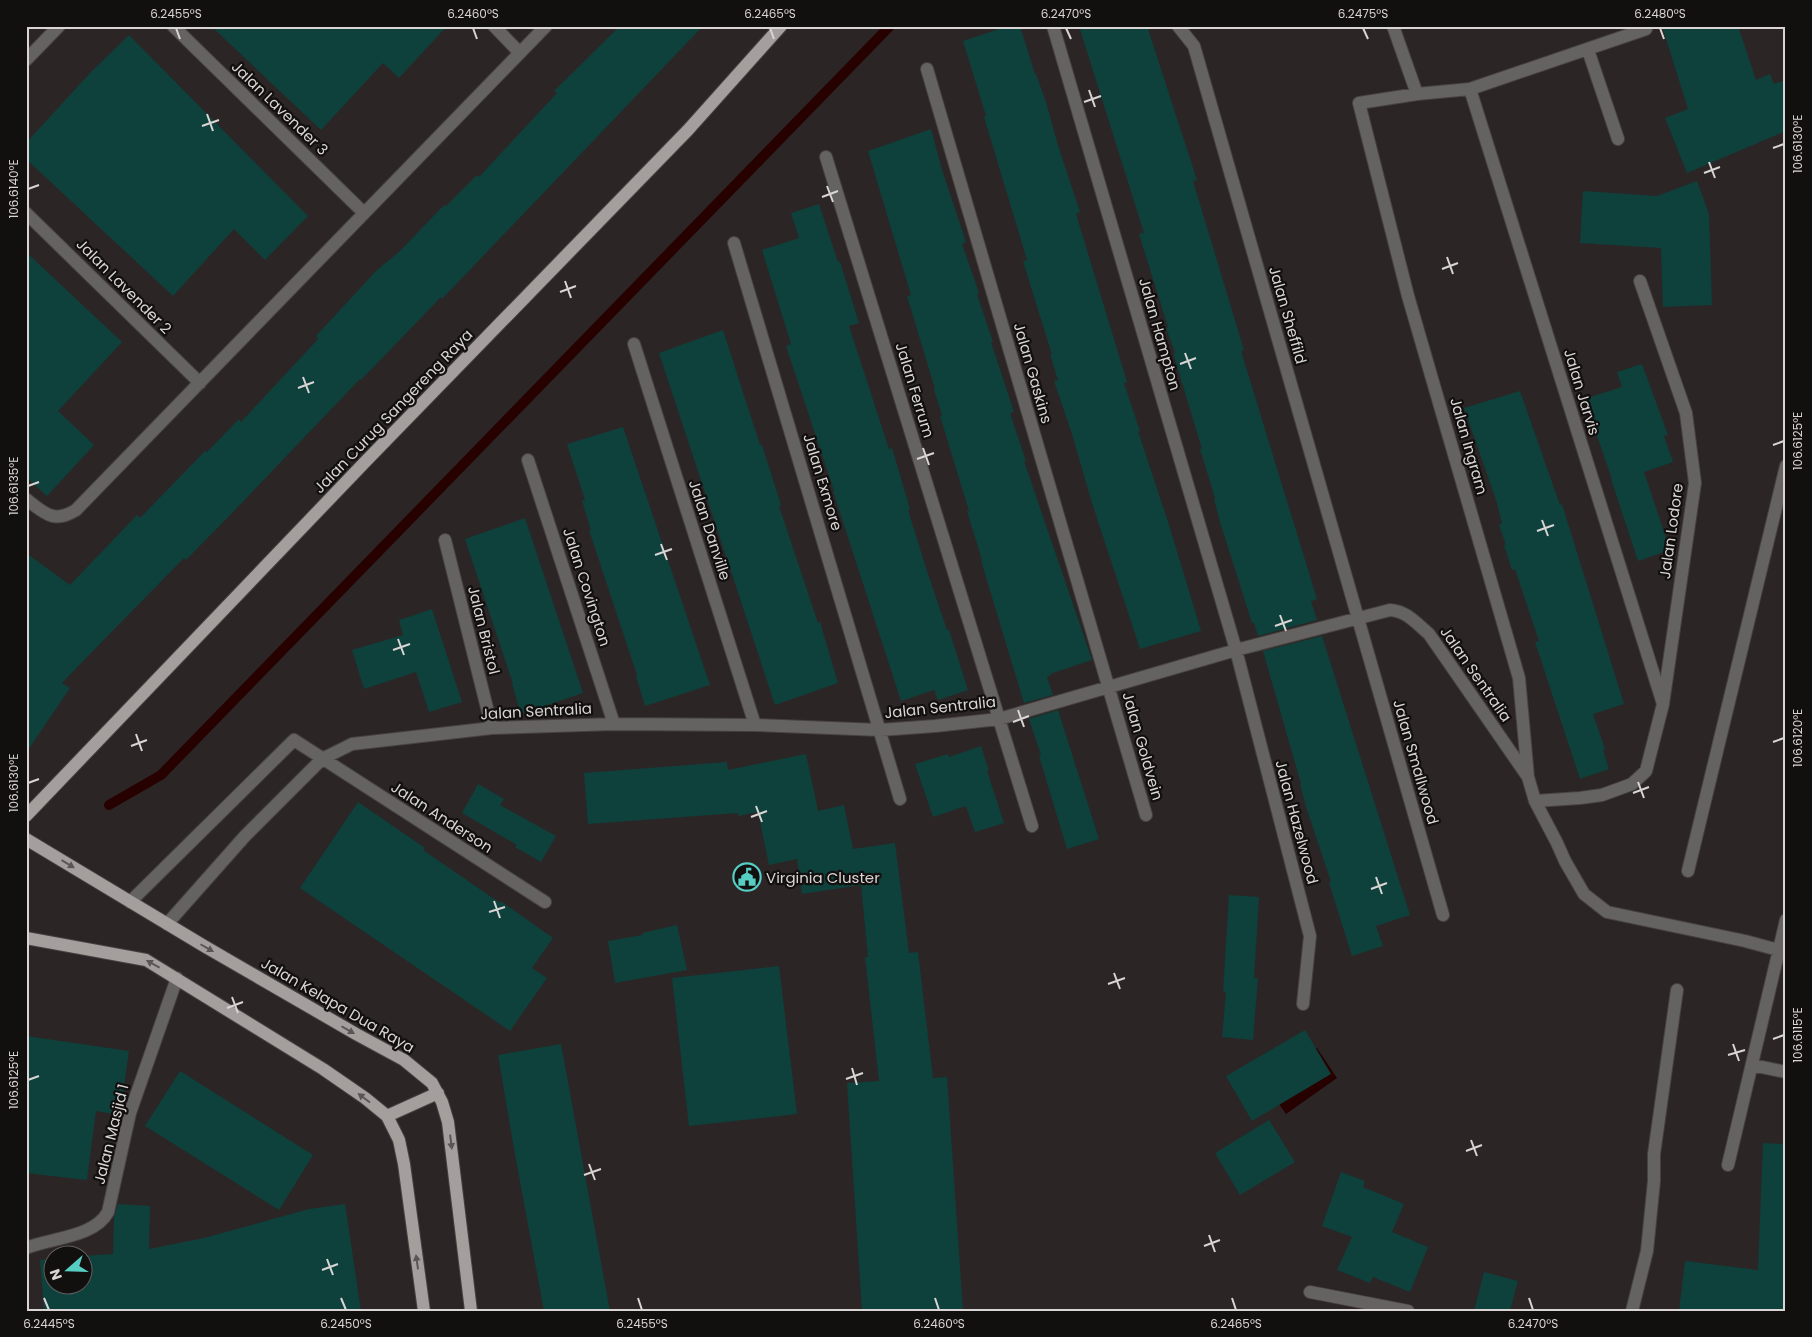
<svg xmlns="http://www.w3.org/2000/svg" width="1812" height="1337" font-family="Poppins,sans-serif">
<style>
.water{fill:#270100}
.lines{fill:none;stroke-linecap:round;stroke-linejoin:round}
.stream{stroke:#270100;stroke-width:10}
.building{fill:#0e403c}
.minor-casing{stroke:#474241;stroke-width:14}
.major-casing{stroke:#474241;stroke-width:14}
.minor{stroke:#656362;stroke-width:12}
.major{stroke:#a49e9d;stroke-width:12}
.oneway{fill:#5b5656}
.ticks{fill:none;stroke:#d9d5d4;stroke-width:2}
.labels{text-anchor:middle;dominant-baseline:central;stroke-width:4.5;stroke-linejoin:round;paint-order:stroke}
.street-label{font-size:15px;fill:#d9d5d4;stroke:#120f0f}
.poi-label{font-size:15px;fill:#d9d5d4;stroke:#120f0f;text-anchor:start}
.neatline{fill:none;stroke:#d9d5d4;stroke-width:2}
.ticks-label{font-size:12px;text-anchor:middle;fill:#d9d5d4}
</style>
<rect width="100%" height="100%" fill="#2b2625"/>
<path class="water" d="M 1317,1048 L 1337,1078 L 1286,1114 L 1265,1084 Z"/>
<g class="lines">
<path class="stream" d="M 109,805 L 161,775 L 890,26"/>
</g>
<path class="building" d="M 211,26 L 447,26 L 399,78 L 383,63 L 321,130 Z
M 620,26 L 703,26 L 442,299 L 441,297 L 361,380 L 360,379 L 234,511 L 186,560 L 184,558 L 87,657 L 62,683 L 70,688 L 26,753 L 26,553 L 70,585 L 137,515 L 140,518 L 205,451 L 207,452 L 239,419 L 241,422 L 318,339 L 316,336 L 377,270 L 399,252 L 444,205 L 446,206 L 477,175 L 479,177 L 557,93 L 554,91 Z
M 1008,26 L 1020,26 L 1035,74 L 1036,74 L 1046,102 L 1057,142 L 1080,212 L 1076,214 L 1127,382 L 1124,383 L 1140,431 L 1138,431 L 1170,528 L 1201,631 L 1140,649 L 1092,503 L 1072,434 L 1054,381 L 1058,380 L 1050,355 L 1052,355 L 1023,261 L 1027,260 L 984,117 L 986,116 L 963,41 Z
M 1079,26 L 1147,26 L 1197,180 L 1193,181 L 1244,350 L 1241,351 L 1317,599 L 1311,601 L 1317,620 L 1258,636 L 1254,623 L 1252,623 L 1220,522 L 1214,499 L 1215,498 L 1200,449 L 1202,449 L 1173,353 L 1175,353 L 1166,328 L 1168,327 L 1139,234 L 1144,233 Z
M 1662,26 L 1738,26 L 1756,80 L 1770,74 L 1774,84 L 1786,80 L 1786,131 L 1687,173 L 1665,118 L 1688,109 Z
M 129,35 L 308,216 L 265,260 L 234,229 L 173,296 L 26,159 L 26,143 L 90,73 Z
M 931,129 L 943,173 L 966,242 L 962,244 L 979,293 L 977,294 L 993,342 L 991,342 L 1014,412 L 1010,413 L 1026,461 L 1024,461 L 1092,660 L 1050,674 L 1051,675 L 1047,677 L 1053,695 L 1024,703 L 988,584 L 981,560 L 982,560 L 967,511 L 969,511 L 940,416 L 942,415 L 934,390 L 935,389 L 907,296 L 911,295 L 868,151 Z
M 1697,181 L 1709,214 L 1712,305 L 1663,307 L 1661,248 L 1580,243 L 1583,191 L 1657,196 Z
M 819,204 L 838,262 L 840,262 L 859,323 L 849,326 L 889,449 L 892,448 L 910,509 L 908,510 L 927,571 L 947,630 L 949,630 L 968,690 L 938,700 L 934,690 L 901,701 L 833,491 L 834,491 L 786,346 L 791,344 L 762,250 L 799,238 L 791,213 Z
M 26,252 L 122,342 L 58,411 L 94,445 L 47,496 L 26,477 Z
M 723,330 L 760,445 L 762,445 L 781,505 L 779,506 L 818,623 L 820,622 L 838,683 L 775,705 L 659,353 Z
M 1642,364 L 1668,435 L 1664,436 L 1673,462 L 1644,472 L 1670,550 L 1638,561 L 1611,479 L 1612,479 L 1584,399 L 1622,387 L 1617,372 Z
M 1520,391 L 1560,505 L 1562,504 L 1624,704 L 1593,714 L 1605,749 L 1603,750 L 1609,769 L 1580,779 L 1535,642 L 1539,641 L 1515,569 L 1512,570 L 1504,545 L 1506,545 L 1499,525 L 1502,524 L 1497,503 L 1464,408 Z
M 623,427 L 710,685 L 645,706 L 636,676 L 637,675 L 589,530 L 591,530 L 582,501 L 585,500 L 567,444 Z
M 525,518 L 583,693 L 521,714 L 512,684 L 513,684 L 465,539 Z
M 432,609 L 462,702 L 429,712 L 416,672 L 364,689 L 352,650 L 403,635 L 399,620 Z
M 1322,636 L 1410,915 L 1376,926 L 1383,946 L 1352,956 L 1329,883 L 1331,882 L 1306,807 L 1300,784 L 1301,784 L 1263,651 Z
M 1058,710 L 1099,839 L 1067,849 L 1039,756 L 1041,755 L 1029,719 Z
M 981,746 L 989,771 L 987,771 L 1004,823 L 975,832 L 966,806 L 933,817 L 915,764 L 948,754 L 949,757 Z
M 806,754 L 818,811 L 844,805 L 853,849 L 895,843 L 909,953 L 918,952 L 933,1078 L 947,1077 L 963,1311 L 862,1311 L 847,1083 L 879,1081 L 865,957 L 868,957 L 861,885 L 802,894 L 797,859 L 769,865 L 758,812 L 738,816 L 738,813 L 588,824 L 584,773 L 727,762 L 728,770 Z
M 478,784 L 504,799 L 500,805 L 556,836 L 541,862 L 515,847 L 517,845 L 462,813 Z
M 358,802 L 425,848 L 423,850 L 500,903 L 501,901 L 553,938 L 532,968 L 547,978 L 510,1031 L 300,888 Z
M 1229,895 L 1259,897 L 1254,978 L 1258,978 L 1253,1040 L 1222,1037 L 1226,992 L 1223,992 Z
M 677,925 L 687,970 L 615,983 L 608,941 L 642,935 L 642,933 Z
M 779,966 L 797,1114 L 689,1126 L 672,978 Z
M 1305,1030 L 1331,1074 L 1252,1121 L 1226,1076 Z
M 26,1036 L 129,1051 L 120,1115 L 96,1111 L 87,1180 L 26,1173 Z
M 561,1044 L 607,1295 L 610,1311 L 544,1311 L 514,1149 L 498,1055 Z
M 180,1071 L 313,1155 L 279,1210 L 145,1126 Z
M 1269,1120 L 1295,1162 L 1240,1195 L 1215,1153 Z
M 1763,1143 L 1786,1144 L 1786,1311 L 1679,1311 L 1685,1261 L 1758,1270 Z
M 1341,1172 L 1365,1181 L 1363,1187 L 1404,1204 L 1392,1232 L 1428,1247 L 1410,1292 L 1373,1277 L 1370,1283 L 1337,1270 L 1352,1237 L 1322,1226 Z
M 118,1204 L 150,1206 L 149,1249 L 204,1238 L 309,1209 L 345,1204 L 361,1311 L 44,1311 L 40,1260 L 52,1259 L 52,1284 L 82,1284 L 82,1256 L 113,1254 L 114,1217 Z
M 1484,1272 L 1518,1281 L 1510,1311 L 1474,1311 Z"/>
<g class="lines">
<g class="minor-casing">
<path id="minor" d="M 173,26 L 364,213
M 494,26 L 520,53
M 1053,26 L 1236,650 L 1310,936 L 1303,1004
M 1178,26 L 1194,46 L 1443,915
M 1393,26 L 1417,94
M 1646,29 L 1470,89 L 1417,94 L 1359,103 L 1408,296 L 1519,678 L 1528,777 L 1535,801 L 1557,843 L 1565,861 L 1584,894 L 1607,912 L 1745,941 L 1786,952
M 1588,50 L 1618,139
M 26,60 L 59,26
M 927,69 L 1146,815
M 1470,89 L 1663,704
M 826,157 L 1032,826
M 26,213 L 200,383
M 734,243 L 900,799
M 634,344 L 755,725
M 528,460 L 614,724
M 26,499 C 44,513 54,524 76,510 L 546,26
M 445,540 L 492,728
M 1535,801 L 1580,798 L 1602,795 L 1632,784 L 1646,771 L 1663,704 L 1695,483 L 1686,413 L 1640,281
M 1688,871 L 1786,466
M 130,902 L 294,740 L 545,902
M 167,924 L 245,836 L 322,759 L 352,744 L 492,728 L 614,724 L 755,725 L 880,730 L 935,726 L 999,719 L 1236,650 L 1390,610 C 1407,611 1417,624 1429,634 L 1528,777
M 1752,1065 L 1786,1072
M 1728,1165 L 1786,920
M 26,1248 C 51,1238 95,1237 108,1212 L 130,1113 L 177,978
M 1310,1292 L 1408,1311
M 1632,1311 L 1647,1251 L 1654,1181 L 1654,1154 L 1677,990"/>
</g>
<g class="major-casing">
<path id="major" d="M 26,816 L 366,461 L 688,130 L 781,26
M 26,839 L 204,946 L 356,1034 L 404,1060 L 432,1083 L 442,1102 L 448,1122 L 471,1311
M 26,938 L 146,960 L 323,1069 L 365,1098 L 387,1116 L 399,1140 L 404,1164 L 424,1311
M 387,1116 L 438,1093"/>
</g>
<use href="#minor" class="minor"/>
<use href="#major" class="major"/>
</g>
<defs><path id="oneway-solid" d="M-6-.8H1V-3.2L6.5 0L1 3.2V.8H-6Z" transform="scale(1.25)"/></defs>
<g class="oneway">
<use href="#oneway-solid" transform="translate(68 864) rotate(31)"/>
<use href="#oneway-solid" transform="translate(207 948) rotate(30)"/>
<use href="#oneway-solid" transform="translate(153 964) rotate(-151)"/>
<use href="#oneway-solid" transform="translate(348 1030) rotate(30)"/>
<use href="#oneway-solid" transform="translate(364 1098) rotate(-143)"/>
<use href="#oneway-solid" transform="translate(451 1142) rotate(83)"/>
<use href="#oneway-solid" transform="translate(417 1262) rotate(-98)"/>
</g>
<path class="ticks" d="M 176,28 L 180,39M 473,28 L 477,39M 770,28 L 774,39M 1066,28 L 1071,39M 1363,28 L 1368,39M 1660,28 L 1664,39M 1089,90 L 1095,107M 1084,102 L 1101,96M 207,114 L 213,131M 202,126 L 219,120M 1773,148 L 1784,144M 1709,162 L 1715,178M 1704,173 L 1720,167M 827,186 L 833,202M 28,189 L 39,185M 822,197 L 838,191M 1447,257 L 1453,274M 1442,269 L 1458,263M 565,281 L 571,298M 560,292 L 576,286M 1185,353 L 1191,369M 1180,364 L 1196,358M 303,377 L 309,393M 298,388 L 314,382M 1773,445 L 1784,441M 923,448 L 929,465M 917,459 L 934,453M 28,486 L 39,482M 1542,520 L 1548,536M 1537,531 L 1554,525M 661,544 L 667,560M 655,555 L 672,549M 1280,615 L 1286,631M 1275,626 L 1292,620M 398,639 L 404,655M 393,650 L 410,644M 1018,710 L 1024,727M 1013,722 L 1029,716M 136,734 L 142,751M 1773,742 L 1784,738M 131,746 L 147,740M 1638,782 L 1644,798M 28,783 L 39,779M 1633,793 L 1649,787M 756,806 L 762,822M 751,817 L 767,811M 1376,877 L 1382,894M 1371,889 L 1387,883M 494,901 L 500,918M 489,912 L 505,907M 1114,973 L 1120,989M 1108,984 L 1125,978M 232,997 L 238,1013M 227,1008 L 243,1002M 1773,1039 L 1784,1035M 1733,1044 L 1739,1061M 1728,1055 L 1745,1050M 852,1068 L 857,1085M 846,1079 L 863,1073M 28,1080 L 39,1076M 1471,1140 L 1477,1156M 1466,1151 L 1482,1145M 589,1164 L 595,1180M 584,1175 L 601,1169M 1209,1235 L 1215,1252M 1204,1246 L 1220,1240M 327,1259 L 333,1275M 322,1270 L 338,1264M 44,1298 L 49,1310M 341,1298 L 346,1310M 638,1298 L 642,1310M 935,1298 L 939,1310M 1232,1298 L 1236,1310M 1529,1298 L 1533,1310"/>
<defs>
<g id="civic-ring" transform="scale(1.4375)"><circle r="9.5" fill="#120f0f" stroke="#56cec3" stroke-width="1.5"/><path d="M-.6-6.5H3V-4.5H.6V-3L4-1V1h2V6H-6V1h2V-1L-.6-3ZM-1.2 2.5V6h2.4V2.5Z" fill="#56cec3"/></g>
</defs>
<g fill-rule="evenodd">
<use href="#civic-ring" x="747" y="877"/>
</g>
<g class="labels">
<g class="street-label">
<text transform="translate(280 108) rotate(44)">Jalan Lavender 3</text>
<text transform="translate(124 286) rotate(45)">Jalan Lavender 2</text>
<text transform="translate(1288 315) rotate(74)">Jalan Sheffild</text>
<text transform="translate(1160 334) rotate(74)">Jalan Hampton</text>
<text transform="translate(1033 373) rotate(74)">Jalan Gaskins</text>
<text transform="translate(915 390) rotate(73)">Jalan Ferrum</text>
<text transform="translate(1582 392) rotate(73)">Jalan Jarvis</text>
<text transform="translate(393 411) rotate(-46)">Jalan Curug Sangereng Raya</text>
<text transform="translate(1469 446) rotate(74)">Jalan Ingram</text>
<text transform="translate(823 482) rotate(73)">Jalan Exmore</text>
<text transform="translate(710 530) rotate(72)">Jalan Danville</text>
<text transform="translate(1671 531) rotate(-82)">Jalan Lodore</text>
<text transform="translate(587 587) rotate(72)">Jalan Covington</text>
<text transform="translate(484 630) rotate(76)">Jalan Bristol</text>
<text transform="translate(1476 674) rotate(55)">Jalan Sentralia</text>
<text transform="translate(940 707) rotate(-6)">Jalan Sentralia</text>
<text transform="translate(536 711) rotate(-3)">Jalan Sentralia</text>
<text transform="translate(1143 746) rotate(74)">Jalan Goldvein</text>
<text transform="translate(1416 762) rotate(74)">Jalan Smallwood</text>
<text transform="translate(442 817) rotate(33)">Jalan Anderson</text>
<text transform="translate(1297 822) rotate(75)">Jalan Hazelwood</text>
<text transform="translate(338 1005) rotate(30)">Jalan Kelapa Dua Raya</text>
<text transform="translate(111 1134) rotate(-76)">Jalan Masjid 1</text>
</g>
<g class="poi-label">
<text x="766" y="877">Virginia Cluster</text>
</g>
</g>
<rect width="1812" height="1337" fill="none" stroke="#120f0f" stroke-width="55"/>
<g transform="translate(68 1270) rotate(250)"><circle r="24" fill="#120f0f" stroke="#625e5e"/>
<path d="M0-4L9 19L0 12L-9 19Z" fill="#56cec3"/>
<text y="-8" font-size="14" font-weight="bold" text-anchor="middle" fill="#d9d5d4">N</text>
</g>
<rect x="28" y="28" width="1756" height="1282" class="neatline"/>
<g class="ticks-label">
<text x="176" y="18">6.2455°S</text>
<text x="473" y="18">6.2460°S</text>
<text x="770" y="18">6.2465°S</text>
<text x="1066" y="18">6.2470°S</text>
<text x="1363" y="18">6.2475°S</text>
<text x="1660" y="18">6.2480°S</text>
<text transform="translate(1798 144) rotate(-90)" y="4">106.6130°E</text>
<text transform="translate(14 189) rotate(-90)" y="4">106.6140°E</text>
<text transform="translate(1798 441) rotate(-90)" y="4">106.6125°E</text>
<text transform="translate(14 486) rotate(-90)" y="4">106.6135°E</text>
<text transform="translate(1798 738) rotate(-90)" y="4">106.6120°E</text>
<text transform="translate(14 783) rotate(-90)" y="4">106.6130°E</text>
<text transform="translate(1798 1035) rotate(-90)" y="4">106.6115°E</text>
<text transform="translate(14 1080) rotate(-90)" y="4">106.6125°E</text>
<text x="49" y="1328">6.2445°S</text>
<text x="346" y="1328">6.2450°S</text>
<text x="642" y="1328">6.2455°S</text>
<text x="939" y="1328">6.2460°S</text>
<text x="1236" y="1328">6.2465°S</text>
<text x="1533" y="1328">6.2470°S</text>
</g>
</svg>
